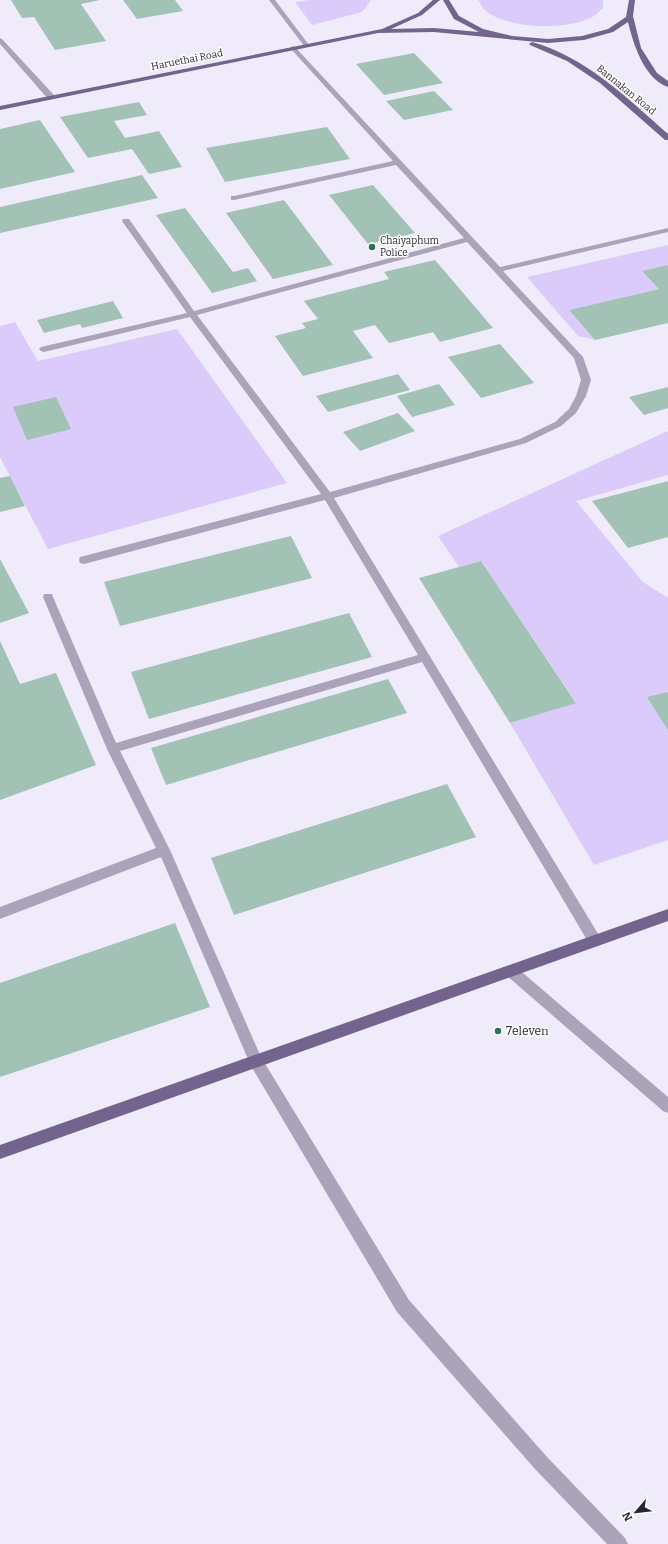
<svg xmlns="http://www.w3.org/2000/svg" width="668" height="1544" font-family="Bitter,serif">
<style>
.green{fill:#dbcbfa}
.building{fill:#a2c2b6}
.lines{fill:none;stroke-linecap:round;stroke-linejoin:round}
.minor{fill:#aaa3ba;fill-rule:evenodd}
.major{fill:#72648d;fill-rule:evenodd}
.poi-dot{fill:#306e5a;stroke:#fff;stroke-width:1.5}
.labels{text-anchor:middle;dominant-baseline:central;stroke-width:3;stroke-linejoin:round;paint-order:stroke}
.far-street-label{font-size:10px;fill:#292630;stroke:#fff}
.far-poi-label{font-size:10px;fill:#292630;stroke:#fff;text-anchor:start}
.poi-label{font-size:12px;fill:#292630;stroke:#fff;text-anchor:start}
</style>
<rect width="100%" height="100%" fill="#f0ebfb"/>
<path class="green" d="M 309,0 L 371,0 L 362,12 L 312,25 L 295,2 Z
M 478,0 L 603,0 L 603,8 C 600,10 597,14 594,16 C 570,31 503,30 483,8 C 481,6 480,2 478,0 Z
M 668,245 L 668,265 L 659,289 L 569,310 L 595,340 L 578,336 L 527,277 Z
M 15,322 L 38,361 L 177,329 L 287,483 L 48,549 L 0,457 L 0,326 Z
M 668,431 L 668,475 L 576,501 L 643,582 L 668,598 L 668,840 L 594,865 L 510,723 L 576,702 L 481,561 L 459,567 L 438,536 Z"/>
<path class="building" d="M 11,0 L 100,0 L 81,4 L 106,41 L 55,50 L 34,17 L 22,18 Z
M 123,0 L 175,0 L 183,11 L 137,19 Z
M 414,53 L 443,83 L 384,95 L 356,64 Z
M 434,91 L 453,110 L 404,120 L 386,101 Z
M 139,102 L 147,115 L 114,121 L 125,138 L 159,131 L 182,167 L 149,174 L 132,149 L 88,158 L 60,117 Z
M 40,120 L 75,172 L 0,189 L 0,129 Z
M 327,127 L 350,159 L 225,182 L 206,148 Z
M 142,175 L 158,198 L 0,233 L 0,207 Z
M 373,185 L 415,233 L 368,244 L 329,195 Z
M 284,200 L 333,265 L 273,279 L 226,213 Z
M 185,208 L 233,272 L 248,268 L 257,281 L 212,293 L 156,215 Z
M 435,260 L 493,328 L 440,342 L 433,332 L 389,343 L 375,325 L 353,331 L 373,358 L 303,376 L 275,336 L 306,328 L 302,323 L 318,319 L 304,301 L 389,279 L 384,272 Z
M 668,265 L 668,323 L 595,340 L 569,310 L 659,289 L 642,271 Z
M 113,301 L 123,318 L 82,328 L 80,324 L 44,333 L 37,320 Z
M 500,344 L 534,383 L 481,398 L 448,357 Z
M 398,374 L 410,390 L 328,412 L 316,396 Z
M 439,384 L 455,405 L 412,417 L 397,396 Z
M 668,387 L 668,408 L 644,415 L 629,397 Z
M 56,397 L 71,429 L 27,440 L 13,407 Z
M 398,413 L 415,431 L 360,451 L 343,432 Z
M 10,476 L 25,506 L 0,512 L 0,478 Z
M 668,481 L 668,537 L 628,548 L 592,501 Z
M 291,536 L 312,578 L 120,626 L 104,582 Z
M 0,559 L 29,613 L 0,623 Z
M 481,561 L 576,703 L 510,723 L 419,578 Z
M 349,613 L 372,657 L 149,719 L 131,672 Z
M 0,641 L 20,684 L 56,673 L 96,765 L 0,800 Z
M 388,679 L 407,713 L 166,785 L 151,748 Z
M 668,692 L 668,730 L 647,697 Z
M 447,784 L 476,837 L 234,915 L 211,858 Z
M 175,923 L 210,1007 L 0,1077 L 0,983 Z"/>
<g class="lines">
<path class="minor" d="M 269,0 L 275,0 L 309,45 L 309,47 L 305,47 Z
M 0,38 L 2,39 L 54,95 L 54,99 L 48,99 L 0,44 Z
M 293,46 L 295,47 L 500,267 L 668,228 L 668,232 L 503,271 L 583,357 L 591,380 L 586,396 L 576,413 L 561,426 L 526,443 L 334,498 L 600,937 L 602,941 L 600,945 L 595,947 L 590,945 L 422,662 L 120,751 L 170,850 L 261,1057 L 409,1300 L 547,1457 L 625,1538 L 628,1544 L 607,1544 L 535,1469 L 397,1312 L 251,1066 L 161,857 L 0,919 L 0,907 L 156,848 L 107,749 L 43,597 L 44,594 L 52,594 L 53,597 L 116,743 L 418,655 L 325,500 L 84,564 L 80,563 L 79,560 L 80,557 L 84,556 L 321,494 L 190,317 L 44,352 L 41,351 L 39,349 L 41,347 L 187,313 L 122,221 L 123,219 L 129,219 L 194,311 L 464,238 L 396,165 L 234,200 L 231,200 L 231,196 L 234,196 L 393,161 L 291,49 L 290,48 ZM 467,242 L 574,358 L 581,380 L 576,396 L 569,409 L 555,422 L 520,439 L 330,492 L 197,315 Z
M 511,965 L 516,967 L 668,1097 L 668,1113 L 663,1111 L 506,975 L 504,971 L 506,967 Z"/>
<path class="major" d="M 433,0 L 440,0 L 422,15 L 391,29 L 434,28 L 479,32 L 454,19 L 443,0 L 449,0 L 459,16 L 483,29 L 512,36 L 548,39 L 582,36 L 608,29 L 626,17 L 629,0 L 635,0 L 633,16 L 641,48 L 657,73 L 668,81 L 668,87 C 644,79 633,43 628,22 L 613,32 L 584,40 L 548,43 L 434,32 L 378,33 L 0,110 L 0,106 L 382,29 L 418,13 Z
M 532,42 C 586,57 627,98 668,134 L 668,140 L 665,140 L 600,83 L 567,61 L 530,45 L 529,44 Z
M 668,909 L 668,921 L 0,1159 L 0,1145 Z"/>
</g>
<g class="poi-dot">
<circle cx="372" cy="247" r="4"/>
<circle cx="498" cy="1031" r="4"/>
</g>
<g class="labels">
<g class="far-street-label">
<text transform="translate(187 60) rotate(-11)">Haruethai Road</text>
<text transform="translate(626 90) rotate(39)">Bannakan Road</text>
</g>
<g class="far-poi-label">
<text x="380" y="241">Chaiyaphum<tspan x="380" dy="12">Police</tspan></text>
</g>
<g class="poi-label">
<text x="506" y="1031">7eleven</text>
</g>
</g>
<g transform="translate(636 1512) rotate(242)" stroke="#ffffff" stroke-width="3" paint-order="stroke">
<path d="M0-3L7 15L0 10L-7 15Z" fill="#292630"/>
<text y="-6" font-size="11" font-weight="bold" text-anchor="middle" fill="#292630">N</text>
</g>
</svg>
